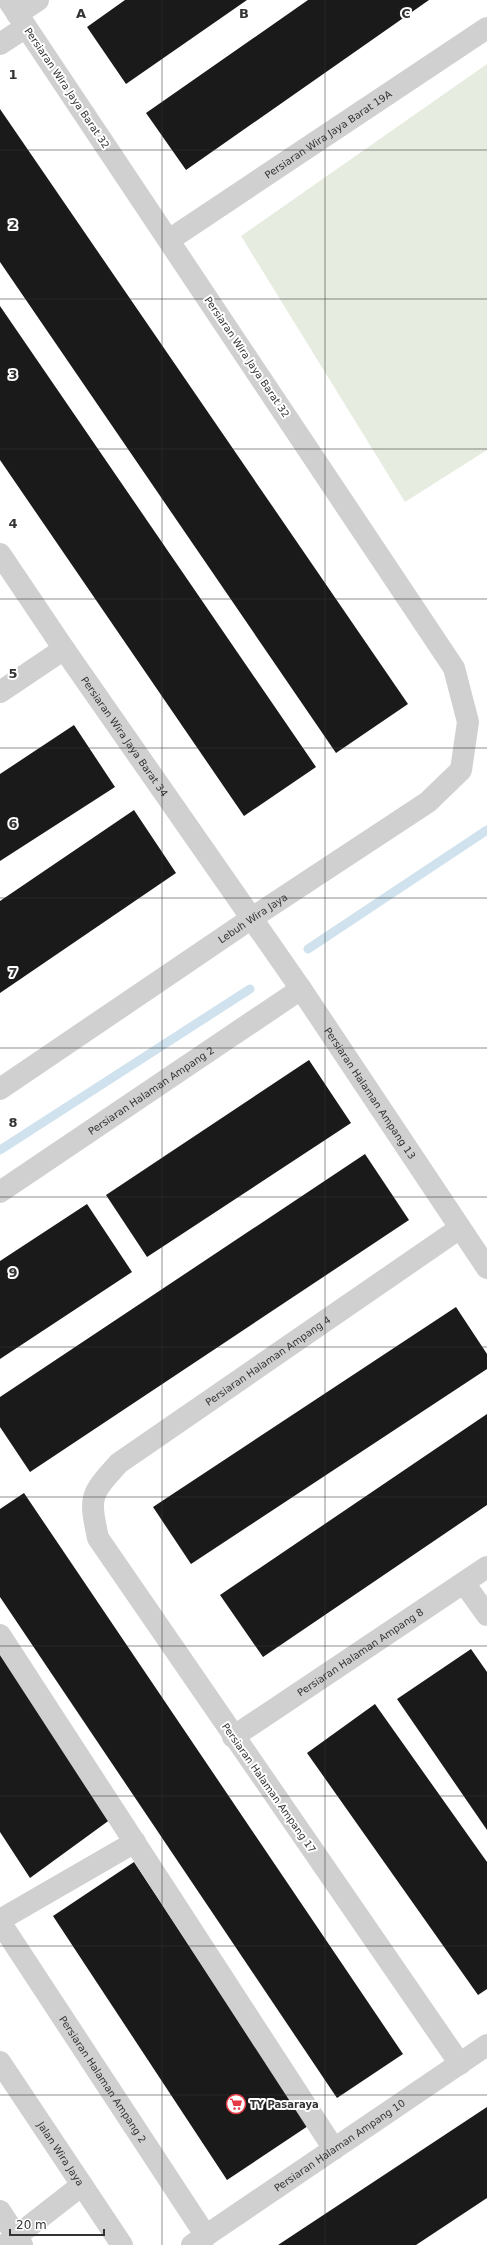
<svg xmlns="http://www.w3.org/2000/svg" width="487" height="2245" font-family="'DejaVu Sans',sans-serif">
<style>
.green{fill:#e6ecdf}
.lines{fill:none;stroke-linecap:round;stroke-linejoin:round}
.stream{stroke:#cfe2ee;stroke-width:9}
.building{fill:#1a1a1a}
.minor{stroke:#d0d0d0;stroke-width:22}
.grid{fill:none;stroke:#333;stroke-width:1;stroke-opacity:0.55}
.labels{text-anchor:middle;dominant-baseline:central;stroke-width:4;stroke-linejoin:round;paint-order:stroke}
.street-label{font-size:10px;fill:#333;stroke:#fff}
.poi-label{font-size:10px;font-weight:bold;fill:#333;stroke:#fff;text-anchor:start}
.grid-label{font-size:13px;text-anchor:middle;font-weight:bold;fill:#333;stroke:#fff;stroke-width:4;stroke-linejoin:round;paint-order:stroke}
</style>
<rect width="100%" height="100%" fill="#fff"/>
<path class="green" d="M 487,64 L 487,450 L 405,502 L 241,236 Z"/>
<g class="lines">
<path class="stream" d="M 308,949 L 487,830
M 0,1150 L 250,989"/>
</g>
<path class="building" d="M 125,0 L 247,0 L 126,84 L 87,27 Z
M 308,0 L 429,0 L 186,170 L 146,113 Z
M 0,109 L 408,704 L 336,753 L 0,262 Z
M 0,306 L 316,767 L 244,816 L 0,460 Z
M 74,725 L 115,787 L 0,861 L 0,774 Z
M 134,810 L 176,873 L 0,993 L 0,901 Z
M 309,1060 L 351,1123 L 147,1257 L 106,1195 Z
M 365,1154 L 409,1220 L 30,1472 L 0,1427 L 0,1397 Z
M 87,1204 L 132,1272 L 0,1359 L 0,1261 Z
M 456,1307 L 487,1354 L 487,1369 L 191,1564 L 153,1507 Z
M 487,1414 L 487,1505 L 263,1657 L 220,1595 Z
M 24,1493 L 403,2054 L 337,2098 L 0,1597 L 0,1509 Z
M 0,1643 L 111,1819 L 30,1878 L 0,1832 Z
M 471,1649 L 487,1672 L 487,1830 L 397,1699 Z
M 375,1704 L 487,1862 L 487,1989 L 478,1995 L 307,1753 Z
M 134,1862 L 308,2126 L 227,2180 L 53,1916 Z
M 487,2107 L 487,2198 L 416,2245 L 278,2245 Z"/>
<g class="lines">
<g class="minor">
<path d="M 17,14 L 38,0"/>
<path d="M 0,44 L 26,27"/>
<path id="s1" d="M 169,240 L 487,28"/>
<path id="s2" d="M 0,554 L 64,649 L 301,989 L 487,1268"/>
<path d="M 0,692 L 64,649"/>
<path id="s3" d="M 0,1089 L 252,918 L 428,802 L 461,770 L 468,722 L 454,668 L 8,0"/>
<path id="s4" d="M 0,1192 L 301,989"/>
<path d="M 464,1583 L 487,1615"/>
<path d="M 0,1635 L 334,2149"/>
<path id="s5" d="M 233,1737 L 487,1567"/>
<path d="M 0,1920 L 135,1842"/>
<path id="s6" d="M 0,1922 L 206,2236"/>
<path id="s7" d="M 0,2062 L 122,2245"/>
<path id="s8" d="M 460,2064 L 98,1538 C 89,1496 90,1495 119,1463 L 460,1228"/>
<path d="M 0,2211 L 22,2245"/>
<path d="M 5,2245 L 82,2185"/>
<path id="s9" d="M 192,2245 L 487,2045"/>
</g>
</g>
<path class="grid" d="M 162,0 L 162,2245M 325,0 L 325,2245M 0,150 L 487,150M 0,299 L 487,299M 0,449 L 487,449M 0,599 L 487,599M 0,748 L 487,748M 0,898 L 487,898M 0,1048 L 487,1048M 0,1197 L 487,1197M 0,1347 L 487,1347M 0,1497 L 487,1497M 0,1646 L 487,1646M 0,1796 L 487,1796M 0,1946 L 487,1946M 0,2095 L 487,2095"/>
<defs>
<g id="supermarket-ring" transform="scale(1)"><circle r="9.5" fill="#fff" stroke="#e63946" stroke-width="1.5"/><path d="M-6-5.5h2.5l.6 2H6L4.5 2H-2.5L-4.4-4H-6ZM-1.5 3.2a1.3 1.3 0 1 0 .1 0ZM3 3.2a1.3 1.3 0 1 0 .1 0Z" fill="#e63946"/></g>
</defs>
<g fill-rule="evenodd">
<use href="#supermarket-ring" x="236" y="2104"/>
</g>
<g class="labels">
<g class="street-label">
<text transform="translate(67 88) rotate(56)">Persiaran Wira Jaya Barat 32</text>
<text stroke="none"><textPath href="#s1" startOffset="191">Persiaran Wira Jaya Barat 19A</textPath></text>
<text transform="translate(247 357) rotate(56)">Persiaran Wira Jaya Barat 32</text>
<text stroke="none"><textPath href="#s2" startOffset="221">Persiaran Wira Jaya Barat 34</textPath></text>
<text stroke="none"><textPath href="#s3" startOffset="305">Lebuh Wira Jaya</textPath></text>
<text stroke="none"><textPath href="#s4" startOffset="182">Persiaran Halaman Ampang 2</textPath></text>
<text stroke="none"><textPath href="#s2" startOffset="654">Persiaran Halaman Ampang 13</textPath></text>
<text stroke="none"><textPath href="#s8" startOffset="903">Persiaran Halaman Ampang 4</textPath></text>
<text stroke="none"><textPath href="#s5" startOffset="153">Persiaran Halaman Ampang 8</textPath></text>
<text transform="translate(269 1788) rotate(55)">Persiaran Halaman Ampang 17</text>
<text stroke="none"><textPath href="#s6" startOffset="188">Persiaran Halaman Ampang 2</textPath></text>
<text stroke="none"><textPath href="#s9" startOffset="178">Persiaran Halaman Ampang 10</textPath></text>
<text stroke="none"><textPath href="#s7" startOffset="110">Jalan Wira Jaya</textPath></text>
</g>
<g class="poi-label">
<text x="250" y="2104">TY Pasaraya</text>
</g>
</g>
<g class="grid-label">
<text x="81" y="18">A</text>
<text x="244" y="18">B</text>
<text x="406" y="18">C</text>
<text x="13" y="79">1</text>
<text x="13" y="229">2</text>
<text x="13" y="379">3</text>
<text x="13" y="528">4</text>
<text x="13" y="678">5</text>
<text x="13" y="828">6</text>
<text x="13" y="977">7</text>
<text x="13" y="1127">8</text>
<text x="13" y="1277">9</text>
</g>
<path d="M10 2229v6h94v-6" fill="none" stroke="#333333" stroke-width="2"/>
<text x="16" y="2229" font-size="12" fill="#333333" stroke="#ffffff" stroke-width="3" paint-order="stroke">20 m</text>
</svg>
